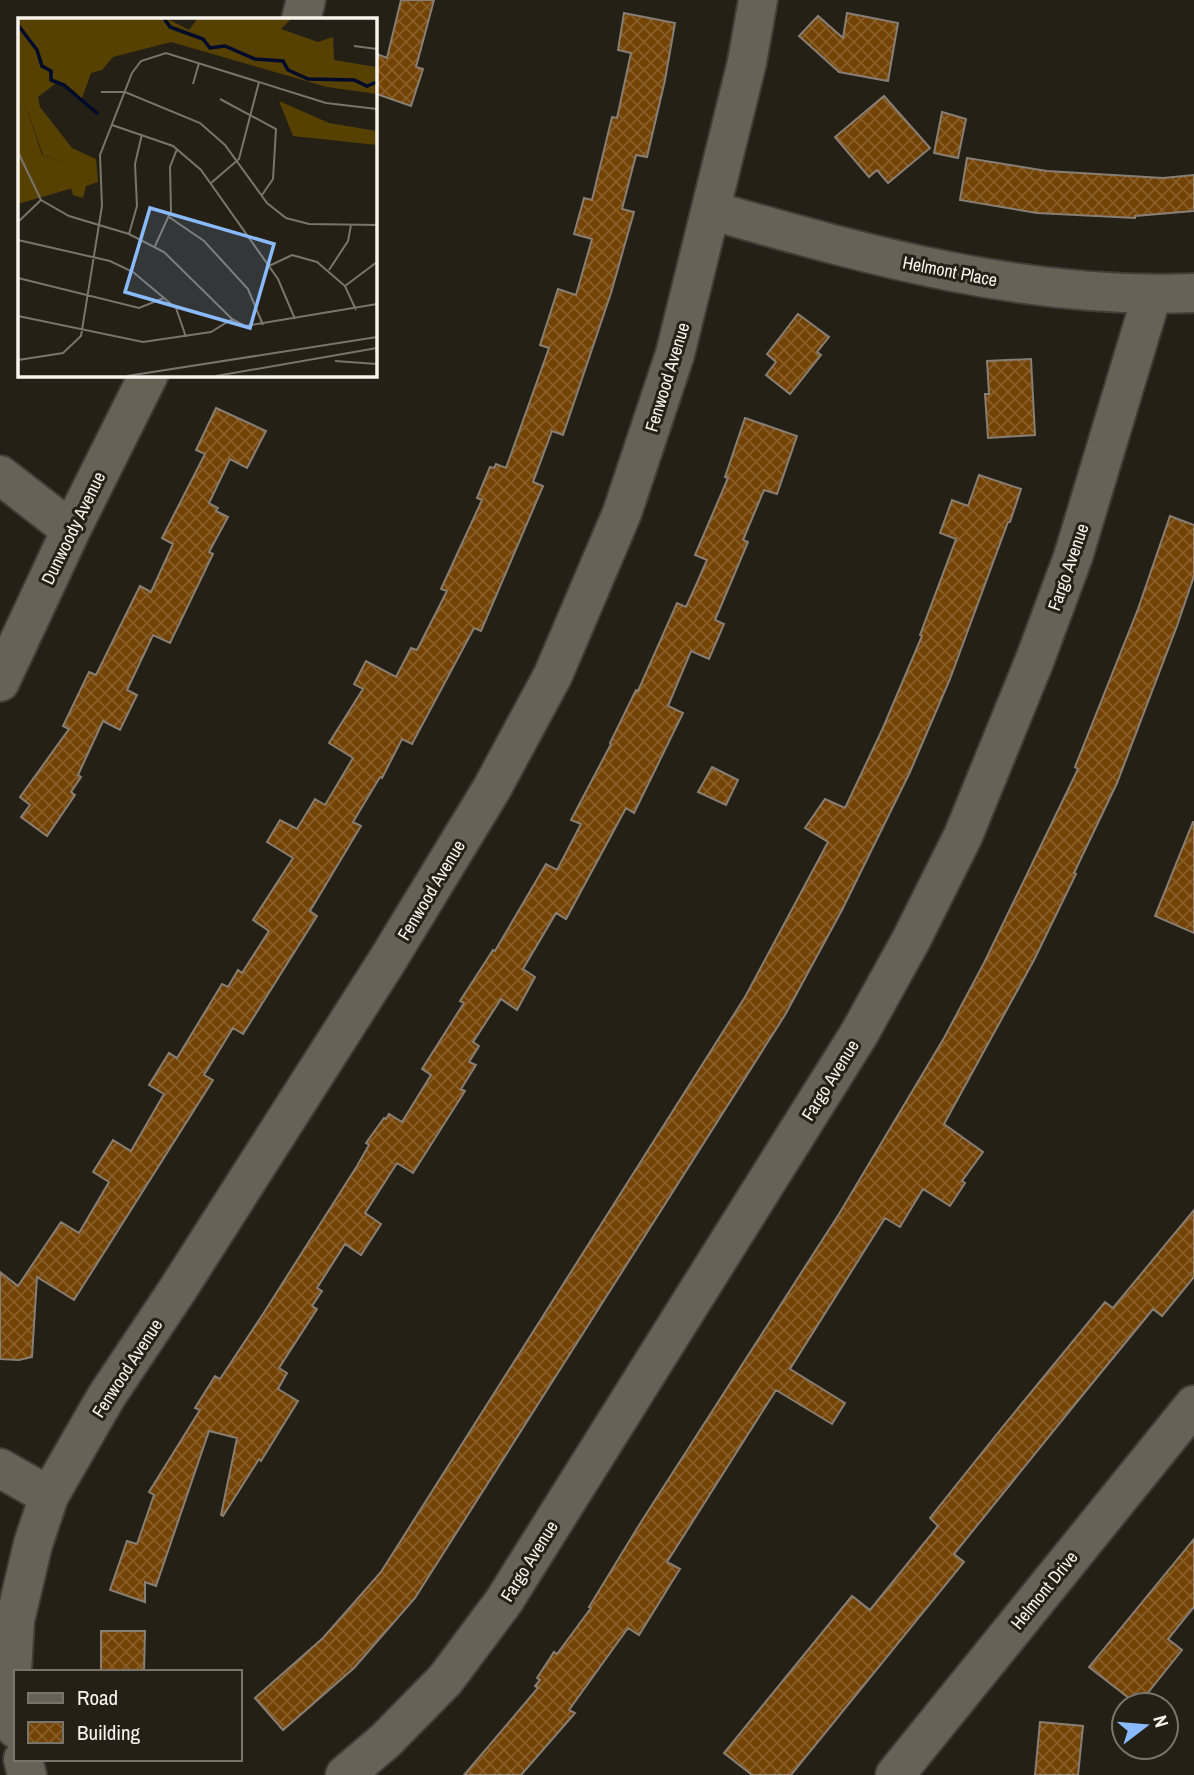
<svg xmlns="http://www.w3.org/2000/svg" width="1194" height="1775" font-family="'Archivo Narrow',sans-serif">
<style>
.building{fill:url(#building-cross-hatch);stroke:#887e74;stroke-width:2}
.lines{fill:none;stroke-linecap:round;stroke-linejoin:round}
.minor-casing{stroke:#413d36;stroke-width:42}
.minor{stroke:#676256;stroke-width:38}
.labels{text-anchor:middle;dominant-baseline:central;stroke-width:6;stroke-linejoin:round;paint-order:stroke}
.street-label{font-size:18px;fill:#f7f4ed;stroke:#252016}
.inset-river{fill:none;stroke:#000a2a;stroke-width:3.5}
.inset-road{fill:none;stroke:#79756c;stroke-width:2}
.view{fill:#89bafc;fill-opacity:0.15;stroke:#89bafc;stroke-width:3.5}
.inset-edge{fill:none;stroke:#f7f4ed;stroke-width:3.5}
</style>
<defs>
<pattern id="building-cross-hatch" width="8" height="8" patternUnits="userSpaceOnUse" patternTransform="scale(1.75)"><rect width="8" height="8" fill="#734305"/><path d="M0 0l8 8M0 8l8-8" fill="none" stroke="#885f2a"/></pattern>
</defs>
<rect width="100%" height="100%" fill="#252016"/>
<path class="building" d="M 401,0 L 434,0 L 416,67 L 423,69 L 411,106 L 374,93 L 374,53 L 387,58 Z
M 624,13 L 675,23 L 665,80 L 647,157 L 636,155 L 622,209 L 634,212 L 611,293 L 563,435 L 552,431 L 533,482 L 543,486 L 481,631 L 474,628 L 412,744 L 402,739 L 382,778 L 380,777 L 353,822 L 361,826 L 310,911 L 317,916 L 243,1034 L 233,1028 L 204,1075 L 213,1080 L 74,1300 L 37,1277 L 32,1357 L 19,1360 L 0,1359 L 0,1272 L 18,1286 L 61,1222 L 79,1233 L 109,1182 L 93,1172 L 113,1140 L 131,1151 L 164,1094 L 149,1085 L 169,1053 L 177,1058 L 222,984 L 228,987 L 238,970 L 242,973 L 269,931 L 253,920 L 293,858 L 267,842 L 280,820 L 297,829 L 315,799 L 325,805 L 353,758 L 329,743 L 363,689 L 354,684 L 366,661 L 396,677 L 411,648 L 417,650 L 447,591 L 441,589 L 482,500 L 477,498 L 490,467 L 494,468 L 496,464 L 506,468 L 549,348 L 540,345 L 558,289 L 576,295 L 592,239 L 574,234 L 584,198 L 592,200 L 612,117 L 617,118 L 631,53 L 618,50 Z
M 847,13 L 898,23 L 888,81 L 839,72 L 799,36 L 818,16 L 843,38 Z
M 884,96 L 930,148 L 888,183 L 877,170 L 869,177 L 835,137 Z
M 942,112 L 966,119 L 958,158 L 934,153 Z
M 967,158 L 1047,171 L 1163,178 L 1194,175 L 1194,211 L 1135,216 L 1135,218 L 1037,213 L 960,200 Z
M 798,314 L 829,337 L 817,352 L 821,355 L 790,394 L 766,375 L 776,362 L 767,354 Z
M 1031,359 L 1035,435 L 988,438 L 985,394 L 989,394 L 987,361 Z
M 216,408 L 266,431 L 247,468 L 230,459 L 209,503 L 218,508 L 216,511 L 228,517 L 209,552 L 213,554 L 170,643 L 153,635 L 127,690 L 137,695 L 120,730 L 103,721 L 78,775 L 81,777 L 71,792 L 75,795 L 47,836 L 21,817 L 30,805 L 20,797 L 69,729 L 63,726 L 89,672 L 96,675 L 140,586 L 151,592 L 173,544 L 162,538 L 205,454 L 196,450 Z
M 745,418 L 797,436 L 777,494 L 764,490 L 743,540 L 748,542 L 715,620 L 724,624 L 709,659 L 691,651 L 668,706 L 683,713 L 634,813 L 626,808 L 566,919 L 556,913 L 523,969 L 535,977 L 517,1010 L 501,999 L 473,1042 L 479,1046 L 469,1062 L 476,1065 L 461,1089 L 465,1091 L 413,1173 L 397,1163 L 365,1213 L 381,1224 L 361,1255 L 345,1244 L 317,1288 L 322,1291 L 312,1306 L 317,1309 L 279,1368 L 287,1373 L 278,1389 L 298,1401 L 261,1461 L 259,1459 L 223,1516 L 221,1515 L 237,1438 L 209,1431 L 156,1586 L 145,1582 L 145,1602 L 110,1590 L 127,1541 L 137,1544 L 154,1495 L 149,1492 L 200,1410 L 195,1408 L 215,1376 L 220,1379 L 263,1314 L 357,1166 L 369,1145 L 366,1143 L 384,1118 L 386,1119 L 389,1114 L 402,1122 L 431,1075 L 422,1069 L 464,1003 L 460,1001 L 493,950 L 495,951 L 546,864 L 557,870 L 581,824 L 571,820 L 611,744 L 610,743 L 636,690 L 638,691 L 677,603 L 686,607 L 696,585 L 707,560 L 695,555 L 728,478 L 725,477 Z
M 979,475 L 1021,489 L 1010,522 L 1008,522 L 950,679 L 910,772 L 842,910 L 785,1015 L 415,1598 L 354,1668 L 283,1730 L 255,1698 L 323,1638 L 381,1572 L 745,997 L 828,842 L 805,828 L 825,799 L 845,808 L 882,730 L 922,636 L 920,635 L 956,539 L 940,533 L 952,500 L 968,506 Z
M 1170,516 L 1194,525 L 1194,576 L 1177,626 L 1117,783 L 1074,873 L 1076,874 L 1034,960 L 944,1124 L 983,1152 L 962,1181 L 965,1183 L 950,1206 L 923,1189 L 900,1227 L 885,1218 L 790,1369 L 845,1403 L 832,1424 L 776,1390 L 667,1562 L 680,1569 L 639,1635 L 628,1628 L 569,1710 L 575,1713 L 521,1775 L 464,1775 L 538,1688 L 535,1686 L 540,1680 L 537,1678 L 554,1652 L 557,1654 L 591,1608 L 589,1607 L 641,1522 L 839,1214 L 944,1038 L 984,963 L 1078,769 L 1075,767 L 1138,609 Z
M 712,767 L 738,780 L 726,805 L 698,792 Z
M 1193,822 L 1194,822 L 1194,933 L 1155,916 Z
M 1194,1210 L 1194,1277 L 1162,1316 L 1153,1309 L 1076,1403 L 954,1554 L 964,1562 L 791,1775 L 752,1775 L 724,1753 L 852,1596 L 870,1610 L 938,1526 L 930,1518 L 1001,1429 L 1105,1302 L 1113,1308 Z
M 1194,1539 L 1194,1607 L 1168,1639 L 1182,1650 L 1138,1705 L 1089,1667 Z
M 101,1631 L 145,1631 L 144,1672 L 101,1672 Z
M 1040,1722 L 1083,1726 L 1078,1775 L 1035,1775 Z"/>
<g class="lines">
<g class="minor-casing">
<path id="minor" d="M 301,19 L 306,0
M 713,211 C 871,256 1028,300 1194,293
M 0,475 L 71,530
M 0,682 L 71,530 L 149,374
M 0,1468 L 49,1496
M 16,1729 L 10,1704 L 15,1620 L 33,1544 L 49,1496 L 106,1397 L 178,1289 L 387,961 L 491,790 L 553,675 L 622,513 L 675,354 L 747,62 L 758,0
M 23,1759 L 27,1775
M 345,1775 L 385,1741 L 445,1680 L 504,1601 L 859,1034 L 911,940 L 963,836 L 1034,662 L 1073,557 L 1152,295
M 895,1775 L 1194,1405"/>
</g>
<use href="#minor" class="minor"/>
</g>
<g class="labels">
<g class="street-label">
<text transform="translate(950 271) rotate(11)">Helmont Place</text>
<text transform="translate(667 377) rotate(-73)">Fenwood Avenue</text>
<text transform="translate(73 528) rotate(-64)">Dunwoody Avenue</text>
<text transform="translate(1068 567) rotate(-71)">Fargo Avenue</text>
<text transform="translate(431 890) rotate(-59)">Fenwood Avenue</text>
<text transform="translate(830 1080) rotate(-58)">Fargo Avenue</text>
<text transform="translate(127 1368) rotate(-57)">Fenwood Avenue</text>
<text transform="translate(529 1561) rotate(-58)">Fargo Avenue</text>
<text transform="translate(1044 1590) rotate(-51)">Helmont Drive</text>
</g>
</g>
<g transform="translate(18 18)">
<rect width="359" height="359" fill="#252016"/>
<path d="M 8,88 L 24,137 L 46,144 L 55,170 L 0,186 L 0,91 Z" fill="#574101"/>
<path d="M 0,0 L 148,0 L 171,12 L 180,0 L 274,0 L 263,11 L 300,24 L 315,19 L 316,42 L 359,49 L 359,76 L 309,69 L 153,24 L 95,39 L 84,52 L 73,55 L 63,83 L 41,63 L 20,79 L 22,89 L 54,130 L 78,141 L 80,164 L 68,168 L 65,180 L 55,177 L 46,144 L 25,137 L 8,88 L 0,91 ZM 261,83 L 311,105 L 359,113 L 359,127 L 275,118 Z" fill="#574101"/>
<path class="inset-river" d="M 146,0 L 152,9 L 185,21 L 192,30 L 207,28 L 237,41 L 265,43 L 270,52 L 290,61 L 336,62 L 349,68 L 359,64M 0,7 L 19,32 L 24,48 L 33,53 L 33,62 L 46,67 L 80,96"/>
<path class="inset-road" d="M 336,28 L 359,31M 175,66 L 181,45M 83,74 L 107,74 L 182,105 L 207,127 L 249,185 L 268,200 L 291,206 L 359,207M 202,81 L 258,111 L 255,161 L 244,177M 94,107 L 155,128 L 183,152 L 260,261 L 277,301M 0,134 L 23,182M 193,165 L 221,141 L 241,64M 23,182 L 51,198 L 111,216 L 146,234 L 214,301 L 227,308 L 359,286M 151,199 L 186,223 L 230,271 L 245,307M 0,204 L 23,182M 111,216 L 119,188 L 117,146 L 124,116M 0,222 L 92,243 L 115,254 L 158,290 L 168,319M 137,228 L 153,193 L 152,149 L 159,131M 251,248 L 274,237 L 299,244 L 327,268 L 338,292M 311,252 L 330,223 L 333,207M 0,260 L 121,290 L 146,280M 327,268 L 359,244M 0,298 L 125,324 L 193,314 L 214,301M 0,342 L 45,335 L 63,318 L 84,188 L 82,137 L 114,55 L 123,43 L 148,35 L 308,85 L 359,91M 317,343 L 359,346M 109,358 L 359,319M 198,358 L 359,330"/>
<path class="view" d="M 132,190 L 256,226 L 232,310 L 107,274 Z"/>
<rect width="359" height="359" class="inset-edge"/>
</g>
<rect x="14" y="1670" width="228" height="91" fill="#252016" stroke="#79756c" stroke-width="2"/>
<rect x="28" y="1693" width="35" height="10" fill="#676256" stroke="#79756c" stroke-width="2"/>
<text x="77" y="1705" font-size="21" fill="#f7f4ed">Road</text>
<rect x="28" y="1722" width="35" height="21" fill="url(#building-cross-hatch)" stroke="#79756c" stroke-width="2"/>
<text x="77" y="1740" font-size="21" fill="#f7f4ed">Building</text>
<g transform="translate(1145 1726) rotate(74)"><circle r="33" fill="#252016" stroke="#79756c" stroke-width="2"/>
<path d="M0-5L12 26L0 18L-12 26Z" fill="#89bafc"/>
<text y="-10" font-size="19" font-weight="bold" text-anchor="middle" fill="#f7f4ed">N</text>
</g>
</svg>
